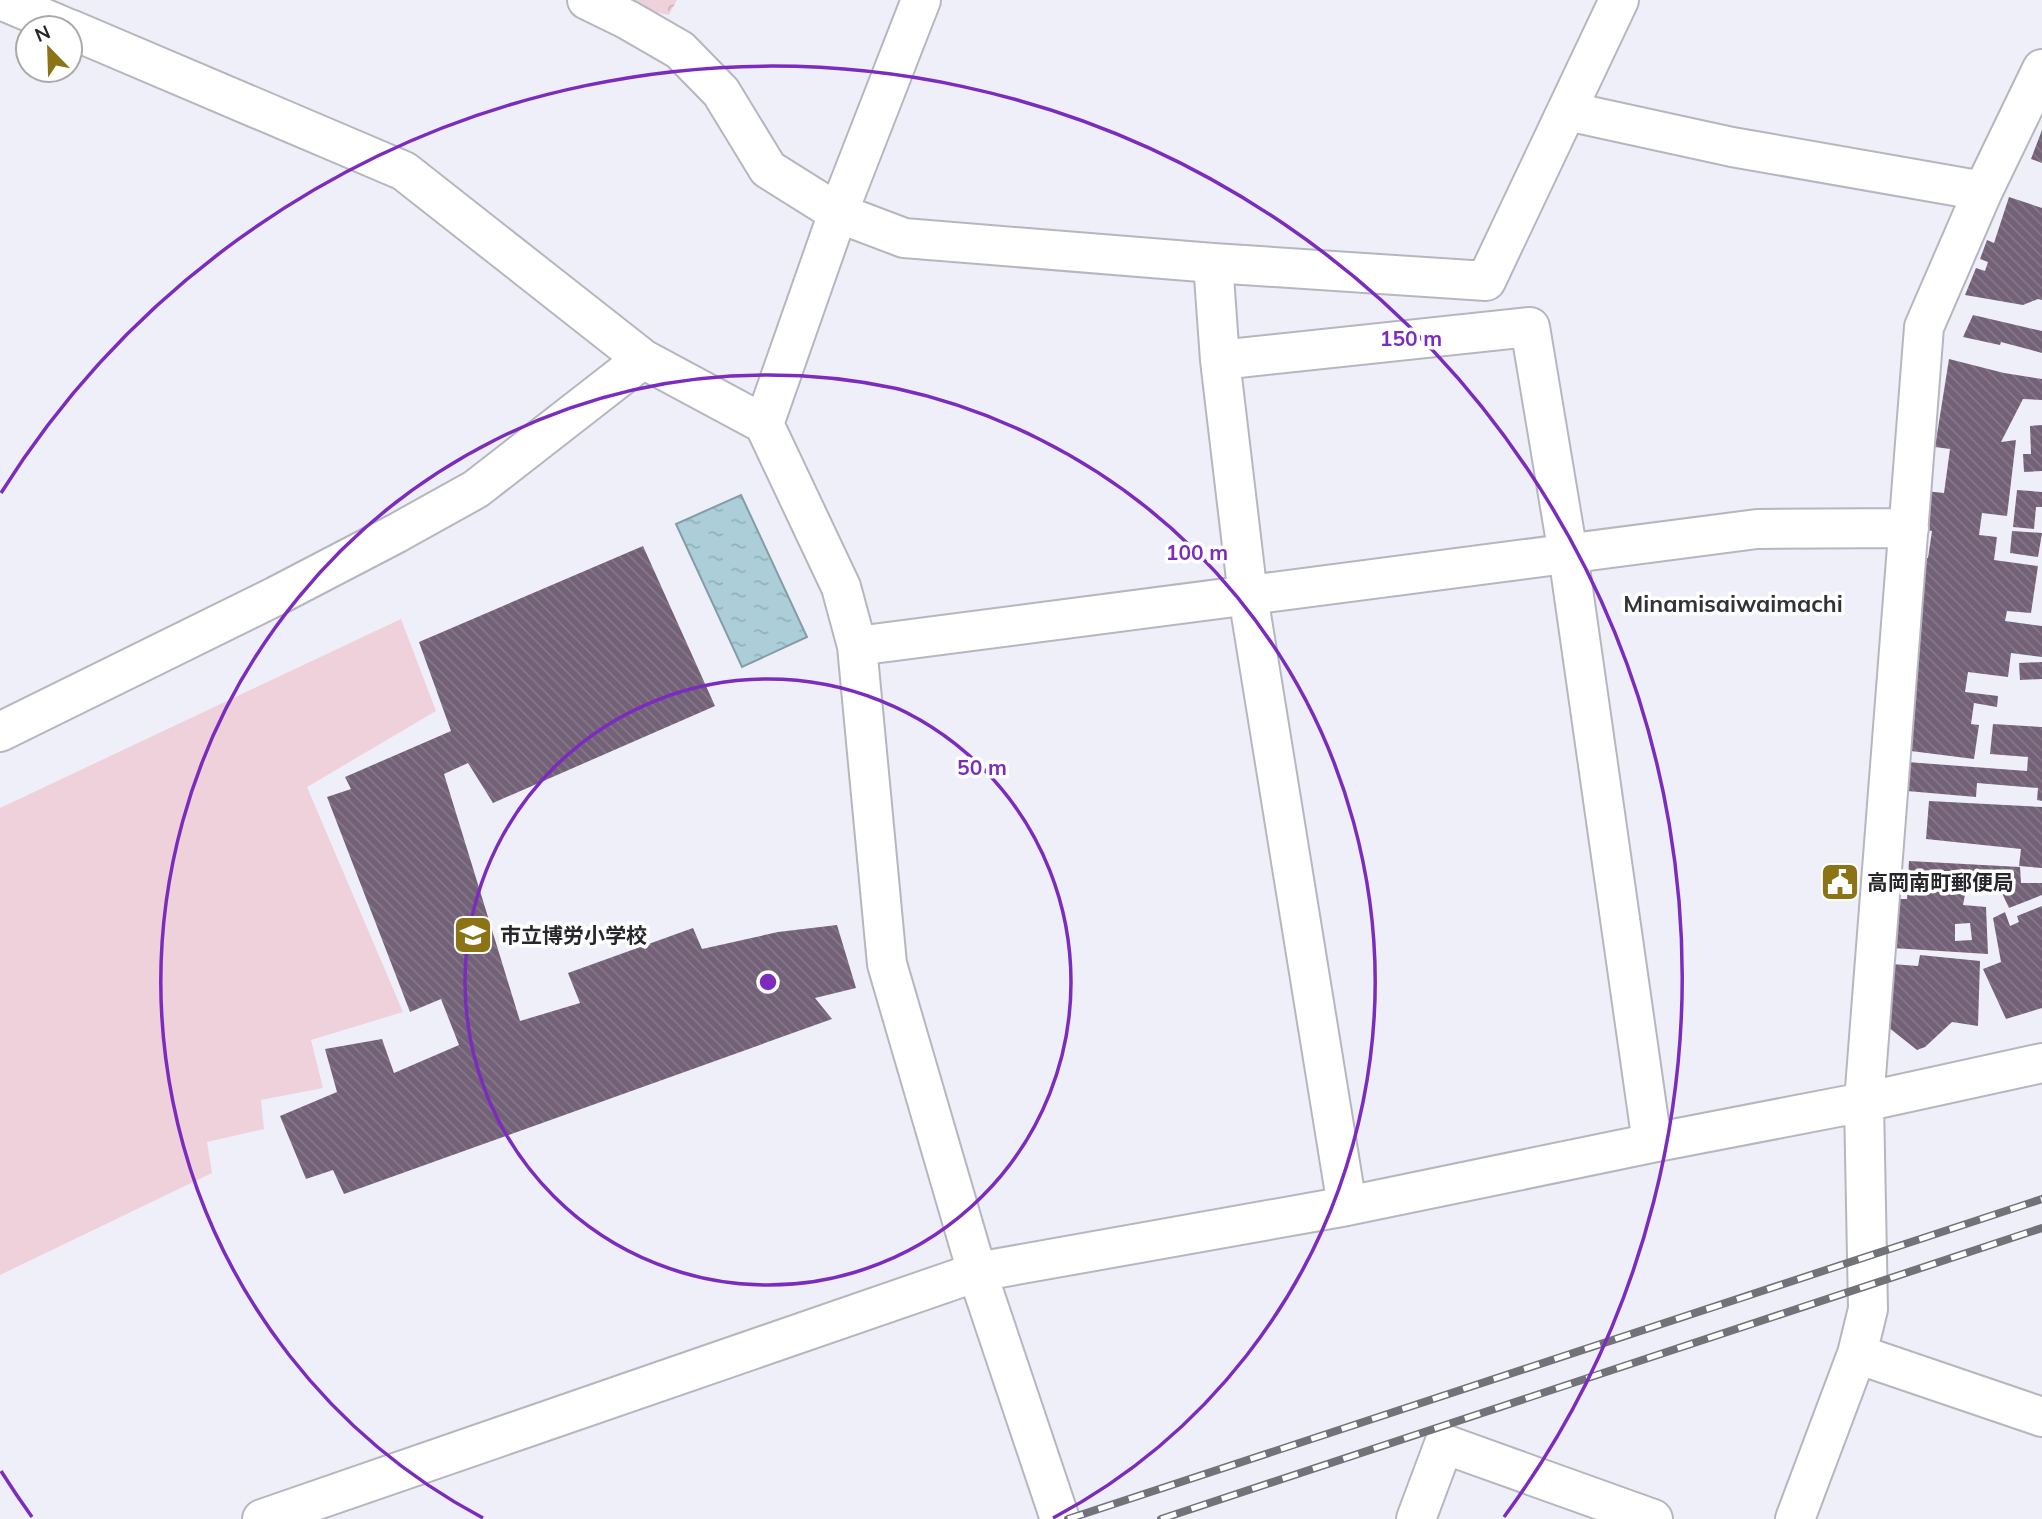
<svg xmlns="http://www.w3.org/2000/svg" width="2042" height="1519" font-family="Mulish,'Noto Sans JP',sans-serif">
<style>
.forest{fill:url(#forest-crowns)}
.garden{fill:#efd1dc}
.water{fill:url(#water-ripples);stroke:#839ca5;stroke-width:2}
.building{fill:url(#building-back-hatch);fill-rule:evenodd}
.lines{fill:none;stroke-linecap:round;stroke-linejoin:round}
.minor-casing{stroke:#b6b6bf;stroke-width:42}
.minor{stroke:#fff;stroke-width:38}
.rail-casing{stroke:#727279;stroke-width:8}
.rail{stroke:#fff;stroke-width:5;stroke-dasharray:16;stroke-linecap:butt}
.ring{fill:none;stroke:#7b2cbf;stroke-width:3.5}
.labels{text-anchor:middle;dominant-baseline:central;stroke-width:7;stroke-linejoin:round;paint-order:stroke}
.poi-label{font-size:21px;font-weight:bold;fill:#27272b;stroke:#fff;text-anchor:start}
.neighbourhood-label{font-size:23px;font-weight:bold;fill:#323239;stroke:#fff}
.centre{fill:#7b2cbf;stroke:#fff;stroke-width:3.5}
.ring-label{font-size:21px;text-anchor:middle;font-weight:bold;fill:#7b2cbf;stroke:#fff;stroke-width:7;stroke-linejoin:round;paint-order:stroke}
</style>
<defs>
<pattern id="forest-crowns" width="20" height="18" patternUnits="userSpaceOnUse" patternTransform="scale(1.75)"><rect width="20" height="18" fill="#efd1dc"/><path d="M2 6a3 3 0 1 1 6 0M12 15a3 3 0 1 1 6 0" fill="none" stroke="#cdb3bd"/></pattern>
<pattern id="water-ripples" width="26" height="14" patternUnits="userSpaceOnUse" patternTransform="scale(1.75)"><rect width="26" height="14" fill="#abced9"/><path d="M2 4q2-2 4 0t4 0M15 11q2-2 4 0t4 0" fill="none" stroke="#93b1ba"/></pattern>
<pattern id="building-back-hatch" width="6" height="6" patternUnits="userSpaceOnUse" patternTransform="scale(1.75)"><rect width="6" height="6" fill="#736177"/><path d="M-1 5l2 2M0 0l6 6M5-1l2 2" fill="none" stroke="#867889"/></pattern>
</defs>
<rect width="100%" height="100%" fill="#efeff9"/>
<path class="forest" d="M 633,0 L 677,0 L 669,15 L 629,7 Z"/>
<path class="garden" d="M 401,619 L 436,711 L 307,787 L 403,1012 L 311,1040 L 323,1088 L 261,1100 L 264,1129 L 207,1142 L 212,1173 L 0,1275 L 0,808 Z"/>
<path class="water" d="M 741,495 L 807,637 L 742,667 L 676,524 Z"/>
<path class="building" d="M 2042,130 L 2042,163 L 2031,159 Z
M 2009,197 L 2042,208 L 2042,300 L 2038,299 L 2023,305 L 1965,295 L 1976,268 L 1985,271 L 1988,262 L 1980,259 L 1987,240 L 1994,243 Z
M 1973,315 L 2042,331 L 2042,353 L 2001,342 L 2000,345 L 1963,337 Z
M 1949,359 L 2004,373 L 2042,379 L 2042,400 L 2023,399 L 2001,442 L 2016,440 L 2007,516 L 1982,513 L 1979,535 L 1997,537 L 1994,560 L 2038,566 L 2031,613 L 2007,611 L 2005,621 L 2042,626 L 2042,657 L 2011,653 L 2008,677 L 1968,672 L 1965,692 L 1998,696 L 1997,707 L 1974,703 L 1971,724 L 1979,725 L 1974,759 L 1903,750 L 1922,558 L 1928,558 L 1932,531 L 1920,529 L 1925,491 L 1944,493 L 1950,449 L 1935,447 Z
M 2042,425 L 2042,471 L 2024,472 L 2023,454 L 2031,454 L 2030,426 Z
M 2017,490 L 2042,492 L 2042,507 L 2036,507 L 2034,529 L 2013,527 Z
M 2012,531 L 2042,533 L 2038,557 L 2010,553 Z
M 643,546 L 715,706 L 493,803 L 468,763 L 444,774 L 520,1021 L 580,1003 L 568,973 L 693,928 L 702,949 L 778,932 L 837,925 L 856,988 L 815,998 L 832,1019 L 344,1194 L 333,1170 L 306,1179 L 280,1116 L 337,1092 L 325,1049 L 382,1039 L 394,1073 L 459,1045 L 441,999 L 410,1012 L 327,797 L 351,789 L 345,777 L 451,731 L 419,642 Z
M 2042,662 L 2042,679 L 2020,680 L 2019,663 Z
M 1993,724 L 2042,727 L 2042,801 L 2037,800 L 2038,788 L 1977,783 L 1976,797 L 1907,791 L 1907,762 L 2027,771 L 2028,757 L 1990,754 Z
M 1929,801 L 2042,807 L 2042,868 L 2019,866 L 2021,849 L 1926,839 Z
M 1909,861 L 2020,867 L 2021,883 L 2042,883 L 2042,895 L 2009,908 L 2001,891 L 1966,889 L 1963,905 L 1986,907 L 1988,954 L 1892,948 L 1894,899 L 1907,899 ZM 1970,923 L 1972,940 L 1955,941 L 1955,924 Z
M 2042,906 L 2042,1008 L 2006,1019 L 1983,969 L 2001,962 L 1993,918 L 2005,912 L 2010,926 L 2019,922 L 2017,916 Z
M 1920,955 L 1980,961 L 1978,1026 L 1952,1022 L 1925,1047 L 1917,1050 L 1888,1027 L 1892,964 L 1918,966 Z"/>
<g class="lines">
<g class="minor-casing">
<path id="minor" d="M 1,0 L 67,28
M 587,0 L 628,20 L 680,50 L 721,92 L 768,169 L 838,213 L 904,238 L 1213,263 L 1486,281 L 1619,0
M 70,29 L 404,171 L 643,359 L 764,424 L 841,587 L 857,646 L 887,964 L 977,1272 L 1060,1519
M 1567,111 L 1732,147 L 1983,191
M 1213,263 L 1220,360 L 1248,596 L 1347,1206
M 1220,360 L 1530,327 L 1568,554 L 1652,1143
M 764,424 L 838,213 L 921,0
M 857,646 L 1757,529 L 1909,528
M 0,732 L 276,596 L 397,533 L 476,489 L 643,359
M 1857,1354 L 2042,1417
M 262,1519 L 977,1272 L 1347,1206 L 1652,1143 L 1864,1102 L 2042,1063
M 1416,1519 L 1444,1444 L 1653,1519
M 1795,1519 L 1857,1354 L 1868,1309 L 1864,1102 L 1924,327 L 1983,191 L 2042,69"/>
</g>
<use href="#minor" class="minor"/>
<g class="rail-casing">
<path id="rail" d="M 1068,1519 L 2042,1199
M 1161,1519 L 2042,1228"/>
</g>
<use href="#rail" class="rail"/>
</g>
<g class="ring">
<circle cx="768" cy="982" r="303"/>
<path d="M483 1518A607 607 0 1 1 1053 1518"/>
<path d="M32 1517A910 910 0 0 1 1 1471M1 493A910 910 0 1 1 1504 1517"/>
</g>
<defs>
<g id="civic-square" transform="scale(2.0125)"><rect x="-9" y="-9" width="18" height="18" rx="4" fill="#8b7316" stroke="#fff"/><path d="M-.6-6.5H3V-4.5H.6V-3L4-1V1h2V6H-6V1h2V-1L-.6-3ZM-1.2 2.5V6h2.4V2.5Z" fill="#fff"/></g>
<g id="school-square" transform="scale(2.0125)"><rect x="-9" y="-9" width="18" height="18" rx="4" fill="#8b7316" stroke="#fff"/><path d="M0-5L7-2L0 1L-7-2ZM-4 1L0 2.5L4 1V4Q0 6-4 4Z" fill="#fff"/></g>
</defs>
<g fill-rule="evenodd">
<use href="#civic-square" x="1840" y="882"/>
<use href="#school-square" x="473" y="935"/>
</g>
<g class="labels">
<g class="poi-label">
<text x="1867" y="882">高岡南町郵便局</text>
<text x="500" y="935">市立博労小学校</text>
</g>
<g class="neighbourhood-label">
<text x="1733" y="603">Minamisaiwaimachi</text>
</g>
</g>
<circle cx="768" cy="982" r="10" class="centre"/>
<g class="ring-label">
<text x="1411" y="346">150 m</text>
<text x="1197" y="560">100 m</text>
<text x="982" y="775">50 m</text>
</g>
<g transform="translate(49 49) rotate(337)"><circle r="33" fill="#ffffff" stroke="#a9a9aa" stroke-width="2"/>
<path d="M0-5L12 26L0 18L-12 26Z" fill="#8b7316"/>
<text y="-10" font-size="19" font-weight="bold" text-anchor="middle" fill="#27272b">N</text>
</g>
</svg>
